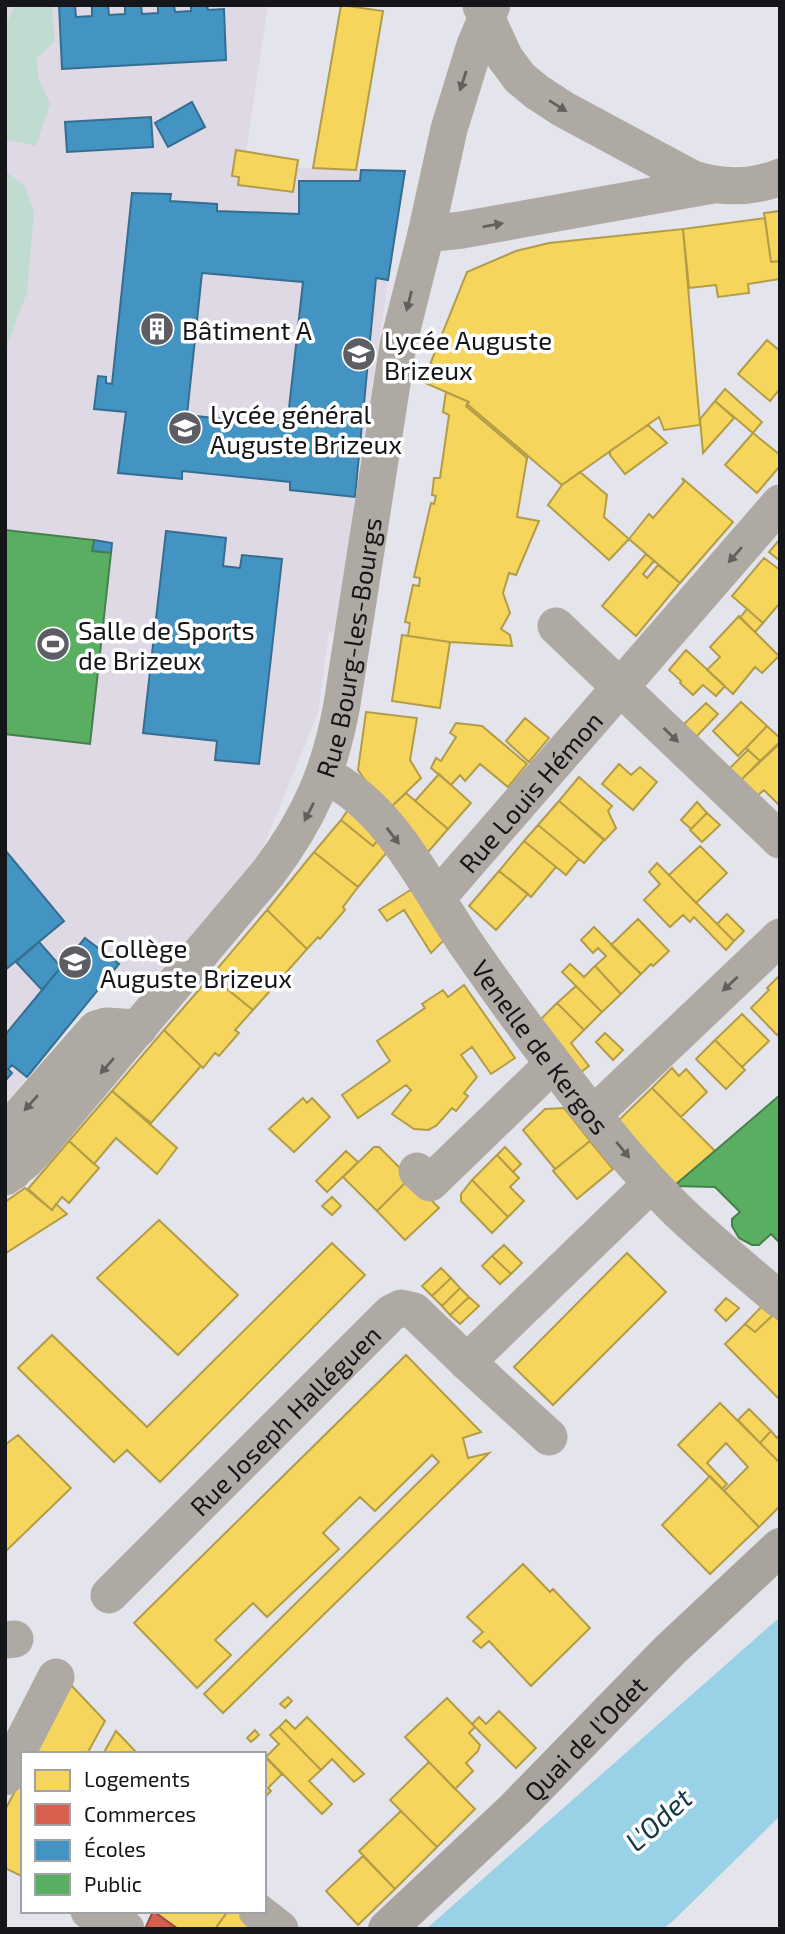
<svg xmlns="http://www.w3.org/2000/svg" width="785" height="1934" font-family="'Exo 2',sans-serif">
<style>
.education{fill:#dfd8e5}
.green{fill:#c0dcd0}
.water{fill:#99d1e7}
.homes{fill:#f6d55c;stroke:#b29c48;stroke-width:2}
.shops{fill:#d6604d;stroke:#9c4a3e;stroke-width:2}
.schools{fill:#4393c3;stroke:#356e90;stroke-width:2;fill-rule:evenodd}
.public{fill:#5aae61;stroke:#45804c;stroke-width:2}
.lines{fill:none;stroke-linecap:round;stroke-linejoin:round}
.minor{stroke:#aea9a2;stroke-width:37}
.major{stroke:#a8a39d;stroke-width:38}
.oneway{fill:#61605e}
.labels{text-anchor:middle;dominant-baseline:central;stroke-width:7;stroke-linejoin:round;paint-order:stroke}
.poi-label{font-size:26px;fill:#14161a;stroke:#fff;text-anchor:start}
.street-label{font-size:26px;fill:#14161a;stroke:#fff}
.water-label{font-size:28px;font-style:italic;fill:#133844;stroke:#fff}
</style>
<rect width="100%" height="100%" fill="#e4e5ec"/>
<path class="education" d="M 5,5 L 268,5 L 246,151 L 298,160 L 297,168 L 405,171 L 355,497 L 338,633 L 329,632 L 318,713 L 260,855 L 147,991 L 116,969 L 5,1104 Z"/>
<path class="green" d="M 52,6 L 55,41 L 37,58 L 38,77 L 50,104 L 36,146 L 5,139 L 5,27 L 14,7 Z
M 5,171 L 25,186 L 34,213 L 27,292 L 5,351 Z"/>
<path class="water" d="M 780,1617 L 780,1816 L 673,1921 L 663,1929 L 426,1929 Z"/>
<path class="homes" d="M 341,5 L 383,11 L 356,170 L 313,168 Z
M 236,150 L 298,160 L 293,192 L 238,185 L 239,177 L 232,176 Z
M 780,211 L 780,261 L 771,262 L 764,213 Z
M 765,218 L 771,262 L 779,261 L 780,279 L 748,284 L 749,293 L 718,297 L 716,285 L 689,288 L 683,229 Z
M 683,229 L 700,425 L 664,430 L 659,417 L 562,485 L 467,404 L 469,402 L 423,382 L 467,272 L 516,251 L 549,243 Z
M 767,340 L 780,351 L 780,389 L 770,401 L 738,374 Z
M 725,389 L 762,422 L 753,433 L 715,401 Z
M 446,392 L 469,402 L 466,406 L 527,458 L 517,517 L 539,521 L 519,568 L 516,575 L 509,573 L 503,593 L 510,613 L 501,629 L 510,635 L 512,646 L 450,642 L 408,636 L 410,623 L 405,622 L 413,585 L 419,586 L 420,578 L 414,577 L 431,503 L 434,504 L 436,496 L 432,495 L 434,478 L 440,478 L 449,415 L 443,412 Z
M 715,401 L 734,418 L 703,453 L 700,419 Z
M 467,404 L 527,455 L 527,458 L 466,406 Z
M 648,425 L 667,443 L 625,474 L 610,455 L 610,451 Z
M 753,433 L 780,455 L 780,466 L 757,493 L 725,465 Z
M 580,472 L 607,495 L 604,517 L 629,539 L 609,560 L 548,505 L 562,485 Z
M 682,478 L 733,522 L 680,583 L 629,539 L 649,514 L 653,518 L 684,482 Z
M 780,539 L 780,561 L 769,552 Z
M 646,554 L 654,561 L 643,574 L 647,578 L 658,565 L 680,583 L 636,636 L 602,606 Z
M 764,558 L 780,570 L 780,603 L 763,623 L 732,596 Z
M 747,609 L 763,623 L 755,632 L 740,618 Z
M 739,616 L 779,656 L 762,673 L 755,667 L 733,694 L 707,670 L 720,657 L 710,647 Z
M 402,635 L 450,642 L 440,708 L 392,701 Z
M 686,650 L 725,686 L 716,696 L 703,685 L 693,695 L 680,683 L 681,681 L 669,670 Z
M 741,702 L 767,726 L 738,756 L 713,731 Z
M 706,703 L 718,714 L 696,737 L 684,724 Z
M 366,712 L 417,718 L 410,760 L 421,778 L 387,811 L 358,770 Z
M 525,718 L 549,738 L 529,762 L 506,741 Z
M 456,723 L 482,726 L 527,764 L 508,787 L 480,764 L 465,781 L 460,775 L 451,785 L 431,768 L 436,758 L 441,761 L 456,737 L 450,733 Z
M 767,726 L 780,738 L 780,742 L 760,761 L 746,748 Z
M 779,744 L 780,802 L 778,804 L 764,790 L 757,796 L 741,780 Z
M 748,750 L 760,761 L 741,780 L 729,769 Z
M 619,764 L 631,775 L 640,767 L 657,782 L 633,810 L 602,784 Z
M 439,774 L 471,803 L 448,829 L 415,801 Z
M 579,777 L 612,806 L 608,811 L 616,828 L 605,840 L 559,801 Z
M 406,793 L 448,829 L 421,860 L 387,811 Z
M 559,801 L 604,840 L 584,863 L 538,825 Z
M 697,802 L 707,813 L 691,829 L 681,820 Z
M 350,807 L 382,835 L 373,846 L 341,820 Z
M 707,813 L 720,825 L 702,842 L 690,830 Z
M 341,820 L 373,846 L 382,835 L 392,846 L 358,887 L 314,852 Z
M 538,825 L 579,859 L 566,875 L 524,841 Z
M 524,841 L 556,867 L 531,897 L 499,871 Z
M 700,846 L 727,873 L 696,903 L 669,875 Z
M 314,852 L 358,887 L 343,907 L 345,910 L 320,939 L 318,937 L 307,949 L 267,910 Z
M 657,863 L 734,941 L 726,950 L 694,917 L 690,922 L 683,915 L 670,927 L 644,900 L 660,884 L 649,872 Z
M 499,871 L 528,894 L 496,930 L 469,906 Z
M 412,889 L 449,935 L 431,953 L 404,910 L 387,921 L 379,910 Z
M 267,910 L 307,949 L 253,1010 L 211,976 Z
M 727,914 L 744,931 L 734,941 L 717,924 Z
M 638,919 L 669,951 L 653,966 L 651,964 L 641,974 L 611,945 Z
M 594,927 L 641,974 L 621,994 L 595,966 L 606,956 L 598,948 L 593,953 L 581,940 Z
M 570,964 L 584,977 L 595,966 L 621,994 L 602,1012 L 562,972 Z
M 780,975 L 780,1032 L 777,1035 L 751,1008 L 769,990 L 767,988 Z
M 211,976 L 253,1010 L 235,1030 L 239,1033 L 219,1056 L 215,1053 L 203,1068 L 164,1030 Z
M 464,985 L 515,1058 L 491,1074 L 472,1047 L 461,1055 L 477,1077 L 464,1093 L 468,1096 L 456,1111 L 452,1108 L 436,1126 L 428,1130 L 414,1129 L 392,1114 L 411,1090 L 406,1085 L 358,1118 L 342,1095 L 390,1061 L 377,1041 L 425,1008 L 422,1004 L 443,990 L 448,997 Z
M 576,986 L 602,1012 L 584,1030 L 557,1003 Z
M 557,1003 L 584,1030 L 571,1043 L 589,1066 L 577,1075 L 537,1023 Z
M 742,1014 L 769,1041 L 742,1067 L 715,1040 Z
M 164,1030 L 201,1066 L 151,1123 L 112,1091 Z
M 605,1033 L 623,1050 L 613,1060 L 596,1042 Z
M 715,1040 L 745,1070 L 726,1089 L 696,1059 Z
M 672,1068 L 679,1076 L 686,1069 L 707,1092 L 681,1117 L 652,1088 Z
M 652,1088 L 715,1151 L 674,1186 L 618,1121 Z
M 112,1091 L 177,1148 L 157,1174 L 116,1138 L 94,1164 L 69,1141 Z
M 303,1098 L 307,1103 L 312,1098 L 330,1117 L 294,1152 L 269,1129 Z
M 564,1108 L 590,1141 L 555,1169 L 523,1130 L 545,1109 Z
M 69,1141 L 99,1168 L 69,1203 L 62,1197 L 52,1210 L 28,1189 Z
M 590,1141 L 613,1169 L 577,1199 L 553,1171 Z
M 374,1147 L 379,1147 L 410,1178 L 377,1211 L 343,1177 Z
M 505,1147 L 521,1164 L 513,1172 L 497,1155 Z
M 346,1151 L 358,1162 L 327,1192 L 316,1181 Z
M 497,1155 L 519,1178 L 510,1187 L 524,1201 L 508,1217 L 472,1180 Z
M 410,1178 L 439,1208 L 405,1240 L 377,1211 Z
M 472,1180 L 508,1217 L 492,1233 L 461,1201 L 461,1194 Z
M 25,1188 L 52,1210 L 56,1204 L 67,1214 L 6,1253 L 5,1202 Z
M 332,1197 L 341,1206 L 332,1215 L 322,1206 Z
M 159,1220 L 238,1295 L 178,1355 L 97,1278 Z
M 332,1243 L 365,1275 L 160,1482 L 127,1450 L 114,1462 L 18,1368 L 52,1335 L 147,1427 Z
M 504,1245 L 522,1263 L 511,1274 L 492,1256 Z
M 627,1253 L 666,1292 L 553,1405 L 514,1367 Z
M 492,1256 L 511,1274 L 500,1284 L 482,1266 Z
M 441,1268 L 451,1278 L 432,1296 L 422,1286 Z
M 451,1278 L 460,1288 L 442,1306 L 432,1296 Z
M 460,1288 L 469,1297 L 450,1315 L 442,1306 Z
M 469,1297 L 479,1306 L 460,1324 L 450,1315 Z
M 726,1298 L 739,1308 L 726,1321 L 715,1310 Z
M 762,1306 L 773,1315 L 755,1332 L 745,1324 Z
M 773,1315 L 780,1321 L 780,1400 L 725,1344 L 745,1324 L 755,1332 Z
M 406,1355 L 481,1432 L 463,1438 L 468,1458 L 489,1453 L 223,1713 L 204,1694 L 439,1462 L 432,1455 L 375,1511 L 360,1497 L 323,1533 L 339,1549 L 267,1617 L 253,1603 L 215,1640 L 231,1655 L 197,1688 L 134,1623 Z
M 720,1403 L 780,1463 L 780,1506 L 759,1527 L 724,1491 L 748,1467 L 726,1443 L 707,1463 L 727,1484 L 722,1489 L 678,1445 Z
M 749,1409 L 771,1431 L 760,1443 L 738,1420 Z
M 771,1431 L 777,1438 L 780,1435 L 780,1463 L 760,1443 Z
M 18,1435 L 71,1488 L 5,1552 L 5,1445 Z
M 710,1476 L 759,1527 L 710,1574 L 662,1525 Z
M 523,1564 L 550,1592 L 553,1589 L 590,1628 L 531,1686 L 489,1641 L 481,1648 L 473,1641 L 483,1632 L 467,1617 Z
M 71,1685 L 105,1721 L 87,1754 L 35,1754 Z
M 288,1697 L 292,1701 L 285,1708 L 280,1704 Z
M 447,1698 L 475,1727 L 469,1733 L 480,1745 L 478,1751 L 466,1763 L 473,1771 L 455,1789 L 405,1737 Z
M 499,1711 L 536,1748 L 516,1768 L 472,1724 L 479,1717 L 486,1724 Z
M 307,1717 L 364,1774 L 354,1782 L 332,1759 L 321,1770 L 279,1727 L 286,1720 L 295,1729 Z
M 279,1727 L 321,1770 L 309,1781 L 332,1804 L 322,1814 L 266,1757 L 279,1744 L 270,1735 Z
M 255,1730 L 259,1735 L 251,1742 L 247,1738 Z
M 116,1731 L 138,1754 L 103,1754 Z
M 264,1756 L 282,1774 L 268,1788 L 271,1791 L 264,1798 Z
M 429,1762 L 475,1809 L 437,1847 L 390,1800 Z
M 23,1776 L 23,1877 L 5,1868 L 5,1810 Z
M 401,1811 L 437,1847 L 395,1889 L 359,1851 Z
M 363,1856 L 395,1889 L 358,1925 L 326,1891 Z
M 153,1911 L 228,1911 L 215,1929 L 178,1929 Z
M 228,1911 L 239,1911 L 264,1929 L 215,1929 Z"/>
<path class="shops" d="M 153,1911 L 178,1929 L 145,1929 Z"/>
<path class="schools" d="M 59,5 L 75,5 L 76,17 L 92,16 L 92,5 L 108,5 L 109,15 L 125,14 L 125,5 L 141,5 L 142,14 L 158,13 L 158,5 L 174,5 L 175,12 L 191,11 L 191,5 L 207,5 L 208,10 L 224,9 L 226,60 L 62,69 Z
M 192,102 L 205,127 L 168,147 L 155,123 Z
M 151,117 L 153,147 L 67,152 L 65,122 Z
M 361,170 L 405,171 L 388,280 L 376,278 L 355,497 L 290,490 L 290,482 L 182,471 L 182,479 L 118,473 L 126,412 L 94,409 L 98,376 L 106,377 L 106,383 L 112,384 L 132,193 L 171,194 L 170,201 L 217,204 L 217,211 L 299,214 L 299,181 L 360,181 ZM 202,273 L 303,282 L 287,426 L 187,415 Z
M 166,531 L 226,538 L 223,566 L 240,568 L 242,555 L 282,559 L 259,764 L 215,760 L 217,741 L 143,733 Z
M 94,540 L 112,543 L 111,553 L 92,551 Z
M 5,850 L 64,921 L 5,970 Z
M 85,938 L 119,964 L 27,1077 L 12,1065 L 8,1069 L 12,1073 L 5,1081 L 5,1035 Z
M 39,942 L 61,967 L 42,990 L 16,962 Z"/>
<path class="public" d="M 5,530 L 94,540 L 92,551 L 111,553 L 90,744 L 5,734 Z
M 780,1095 L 780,1243 L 771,1234 L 759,1245 L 752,1245 L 739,1238 L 732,1226 L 732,1219 L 740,1212 L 715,1187 L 674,1186 Z"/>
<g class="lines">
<g class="minor">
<path d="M 481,6 L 505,58 L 520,78 L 537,92 L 563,109 L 693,179 C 722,188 751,189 780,177"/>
<path d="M 426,234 L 462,230 L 713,185"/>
<path d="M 556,626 L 780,840"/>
<path id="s1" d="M 325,775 C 393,809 427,888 469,948 C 496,987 524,1026 553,1063 C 591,1114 631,1165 676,1209 C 709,1241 745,1270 780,1300"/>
<path id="s2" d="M 438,897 L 780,503"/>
<path d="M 594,1114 L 780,937"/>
<path d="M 417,1171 L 430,1183 L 553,1064"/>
<path d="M 13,1172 L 7,1152 L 11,1126 L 96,1029 L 106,1026 L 139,1028"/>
<path id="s3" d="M 5,1177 L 26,1160 L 37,1148 L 268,873 C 309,819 330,771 342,704 L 398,345 L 426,234 L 449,129 L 475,45 L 492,5"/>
<path d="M 467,1362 L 549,1437"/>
<path id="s4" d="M 109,1595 L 391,1313 L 401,1308 L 414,1311 L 467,1362 L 651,1184"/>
<path d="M 5,1640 L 15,1639"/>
<path d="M 5,1777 L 56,1677"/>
<path d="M 89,1911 L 126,1929"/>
<path d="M 257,1911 L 280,1929"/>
</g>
<path class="major" id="s5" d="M 387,1929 L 514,1810 L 670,1650 L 780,1547"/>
</g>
<defs><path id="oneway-solid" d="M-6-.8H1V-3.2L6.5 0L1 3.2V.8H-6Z" transform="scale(1.75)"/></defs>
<g class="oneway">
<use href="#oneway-solid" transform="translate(463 81) rotate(108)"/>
<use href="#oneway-solid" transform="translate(558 106) rotate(32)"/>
<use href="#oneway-solid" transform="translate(493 225) rotate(-10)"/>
<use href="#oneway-solid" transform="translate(409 301) rotate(104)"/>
<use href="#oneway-solid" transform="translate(735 555) rotate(131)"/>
<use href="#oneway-solid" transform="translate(671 735) rotate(44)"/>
<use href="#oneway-solid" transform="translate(309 812) rotate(117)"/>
<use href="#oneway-solid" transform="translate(393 836) rotate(53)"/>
<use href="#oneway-solid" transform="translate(730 984) rotate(137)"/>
<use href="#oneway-solid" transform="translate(107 1066) rotate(131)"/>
<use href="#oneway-solid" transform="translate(31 1103) rotate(131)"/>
<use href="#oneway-solid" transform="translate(623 1150) rotate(50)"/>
</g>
<defs>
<g id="building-disc" transform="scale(1.75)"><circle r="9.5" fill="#5d5e64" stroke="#fff"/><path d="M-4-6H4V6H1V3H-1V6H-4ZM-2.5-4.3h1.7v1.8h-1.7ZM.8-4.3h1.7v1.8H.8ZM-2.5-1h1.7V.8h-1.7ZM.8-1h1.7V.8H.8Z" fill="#fff"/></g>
<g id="school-disc" transform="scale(1.75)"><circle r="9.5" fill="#5d5e64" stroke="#fff"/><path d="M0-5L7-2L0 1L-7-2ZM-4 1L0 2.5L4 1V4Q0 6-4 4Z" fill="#fff"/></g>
<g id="stadium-disc" transform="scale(1.75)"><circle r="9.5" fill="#5d5e64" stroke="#fff"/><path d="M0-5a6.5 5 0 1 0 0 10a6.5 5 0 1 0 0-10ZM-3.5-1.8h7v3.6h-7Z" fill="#fff"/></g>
</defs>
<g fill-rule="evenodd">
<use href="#building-disc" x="157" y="329"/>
<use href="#school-disc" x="359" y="354"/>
<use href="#school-disc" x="185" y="428"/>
<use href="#stadium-disc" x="53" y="644"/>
<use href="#school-disc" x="75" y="962"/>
</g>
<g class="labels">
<g class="poi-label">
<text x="182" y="329">Bâtiment A</text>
<text x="384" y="339">Lycée Auguste<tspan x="384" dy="30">Brizeux</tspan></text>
<text x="210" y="413">Lycée général<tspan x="210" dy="30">Auguste Brizeux</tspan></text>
<text x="78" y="629">Salle de Sports<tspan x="78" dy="30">de Brizeux</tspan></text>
<text x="100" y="947">Collège<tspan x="100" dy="30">Auguste Brizeux</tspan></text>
</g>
<g class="street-label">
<text stroke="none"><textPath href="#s3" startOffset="646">Rue Bourg-les-Bourgs</textPath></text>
<text stroke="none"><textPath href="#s2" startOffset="140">Rue Louis Hémon</textPath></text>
<text stroke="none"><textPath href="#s1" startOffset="350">Venelle de Kergos</textPath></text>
<text stroke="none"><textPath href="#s4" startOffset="248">Rue Joseph Halléguen</textPath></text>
<text stroke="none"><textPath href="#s5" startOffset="275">Quai de l'Odet</textPath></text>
</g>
<g class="water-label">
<text transform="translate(658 1819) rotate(-42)">L'Odet</text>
</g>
</g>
<rect width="785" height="1934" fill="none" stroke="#14161a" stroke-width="14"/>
<rect x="21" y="1752" width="245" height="161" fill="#ffffff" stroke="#a1a2a3" stroke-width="2"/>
<rect x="35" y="1770" width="35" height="21" fill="#f6d55c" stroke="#a1a2a3" stroke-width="2"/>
<text x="84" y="1787" font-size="21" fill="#14161a">Logements</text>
<rect x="35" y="1804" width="35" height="21" fill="#d6604d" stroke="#a1a2a3" stroke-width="2"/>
<text x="84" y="1822" font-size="21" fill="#14161a">Commerces</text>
<rect x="35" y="1840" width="35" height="21" fill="#4393c3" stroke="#a1a2a3" stroke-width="2"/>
<text x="84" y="1857" font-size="21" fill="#14161a">Écoles</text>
<rect x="35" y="1874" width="35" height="21" fill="#5aae61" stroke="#a1a2a3" stroke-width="2"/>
<text x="84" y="1892" font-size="21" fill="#14161a">Public</text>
</svg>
